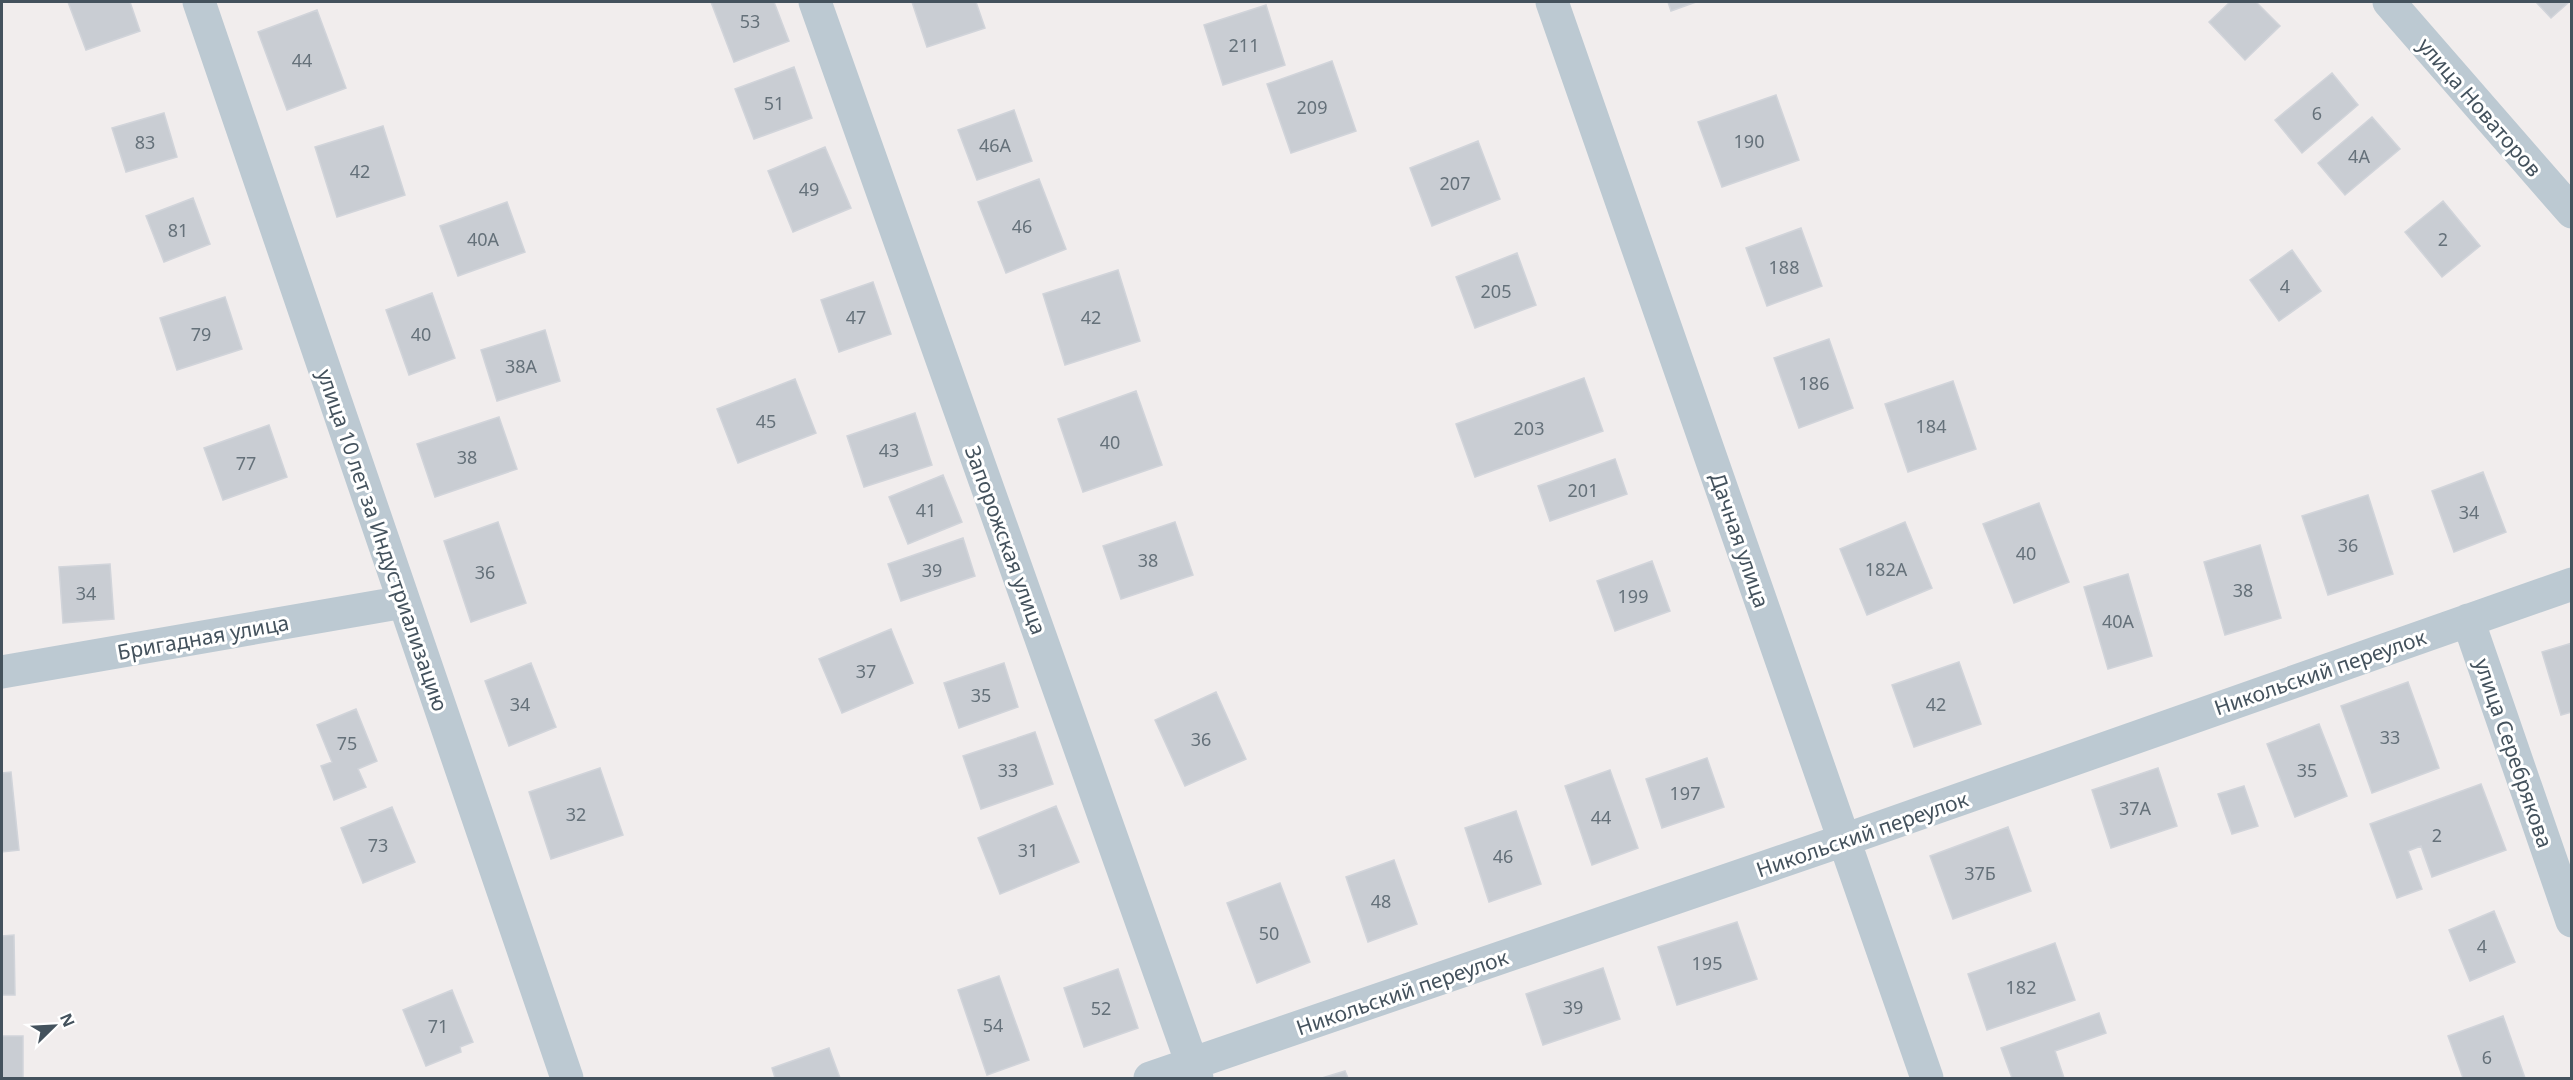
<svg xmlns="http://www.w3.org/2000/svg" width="2573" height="1080" font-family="'Noto Sans',sans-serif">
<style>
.building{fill:#c9cdd3;stroke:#d1d4da;stroke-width:1.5}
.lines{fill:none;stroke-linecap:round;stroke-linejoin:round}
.minor{stroke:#bcc9d2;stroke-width:33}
.labels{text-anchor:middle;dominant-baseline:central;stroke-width:6;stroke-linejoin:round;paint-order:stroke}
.number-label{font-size:18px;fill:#65717a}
.street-label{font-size:21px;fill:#44525d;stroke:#fff}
</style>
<rect width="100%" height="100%" fill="#f1eded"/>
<path class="building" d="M 68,2 L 130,2 L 140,31 L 86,50 Z
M 711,2 L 774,2 L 789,41 L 734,62 Z
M 912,2 L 976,2 L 985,28 L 927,47 Z
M 1668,2 L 1696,2 L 1671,11 Z
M 2230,2 L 2256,2 L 2280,26 L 2245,60 L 2209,22 Z
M 2536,2 L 2569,2 L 2551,18 Z
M 1266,5 L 1285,65 L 1223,85 L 1204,25 Z
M 317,10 L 346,88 L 287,110 L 258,32 Z
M 1332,61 L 1356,131 L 1291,153 L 1267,84 Z
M 794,67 L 812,118 L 754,139 L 735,89 Z
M 2332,73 L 2358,105 L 2302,153 L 2275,120 Z
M 1776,95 L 1799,160 L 1722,187 L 1698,122 Z
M 1014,110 L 1032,161 L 977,180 L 958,130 Z
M 164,113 L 177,157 L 126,172 L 112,128 Z
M 2372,117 L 2400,149 L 2345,195 L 2318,163 Z
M 383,126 L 405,195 L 337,217 L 315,147 Z
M 1478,141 L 1500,199 L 1432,226 L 1410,168 Z
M 825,147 L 851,208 L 793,232 L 768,171 Z
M 1039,179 L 1066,249 L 1006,273 L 978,202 Z
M 193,198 L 210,244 L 164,262 L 146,216 Z
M 2443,201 L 2480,246 L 2442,277 L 2405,232 Z
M 507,202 L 525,252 L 458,276 L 440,226 Z
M 1801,228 L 1822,286 L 1767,306 L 1746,248 Z
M 2292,250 L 2321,291 L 2279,321 L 2250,280 Z
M 1517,253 L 1536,305 L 1475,328 L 1456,277 Z
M 1118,270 L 1140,341 L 1065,365 L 1043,294 Z
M 873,282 L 891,334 L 839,352 L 821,300 Z
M 432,293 L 455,358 L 409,375 L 386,310 Z
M 225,297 L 242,349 L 177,370 L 160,318 Z
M 545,330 L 560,381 L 497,401 L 481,350 Z
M 1829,339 L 1853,408 L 1799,428 L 1774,358 Z
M 1584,378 L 1603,431 L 1475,477 L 1456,424 Z
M 795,379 L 816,433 L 738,463 L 717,409 Z
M 1953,381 L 1976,449 L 1908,472 L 1885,404 Z
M 1136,391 L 1162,465 L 1083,492 L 1058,419 Z
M 915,413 L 932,465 L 864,487 L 847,436 Z
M 499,417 L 517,469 L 435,497 L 417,444 Z
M 269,425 L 287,477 L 223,500 L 204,448 Z
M 1615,459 L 1627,494 L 1550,521 L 1538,486 Z
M 2483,472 L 2506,532 L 2454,552 L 2432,491 Z
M 943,475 L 962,522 L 908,544 L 889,497 Z
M 2368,495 L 2393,574 L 2328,595 L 2302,516 Z
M 2039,503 L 2069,582 L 2014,603 L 1983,524 Z
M 498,522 L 526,603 L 471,622 L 444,541 Z
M 1175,522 L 1193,575 L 1121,599 L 1103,546 Z
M 1905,522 L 1932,588 L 1867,615 L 1840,549 Z
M 963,538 L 975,576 L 901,601 L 888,564 Z
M 2260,545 L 2281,618 L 2225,635 L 2204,562 Z
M 1652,561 L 1670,611 L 1615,631 L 1597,581 Z
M 110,564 L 114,619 L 63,623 L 59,567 Z
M 2128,574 L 2152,656 L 2108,669 L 2084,587 Z
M 891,629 L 913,683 L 842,713 L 819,659 Z
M 2572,643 L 2572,712 L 2561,715 L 2542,652 Z
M 1959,662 L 1981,724 L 1914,747 L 1892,685 Z
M 531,663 L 556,727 L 509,746 L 485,681 Z
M 1004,663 L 1018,707 L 959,728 L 944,683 Z
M 2408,682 L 2439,768 L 2372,793 L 2341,706 Z
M 1216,692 L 1246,759 L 1185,786 L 1155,720 Z
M 356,709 L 377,761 L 358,769 L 366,787 L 334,800 L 321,766 L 332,762 L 317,725 Z
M 2319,724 L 2347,796 L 2295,817 L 2267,744 Z
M 1035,732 L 1053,784 L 981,809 L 963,756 Z
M 1707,758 L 1724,807 L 1662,828 L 1646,779 Z
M 600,768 L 623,835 L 551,859 L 529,792 Z
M 2158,768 L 2177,826 L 2111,848 L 2092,790 Z
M 1610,770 L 1638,848 L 1592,865 L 1565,786 Z
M 11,772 L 19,850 L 2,852 L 2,773 Z
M 2481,784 L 2506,850 L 2432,877 L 2421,846 L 2408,851 L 2422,889 L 2397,898 L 2370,824 Z
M 2244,786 L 2258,826 L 2232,834 L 2218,794 Z
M 1056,806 L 1079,862 L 1000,894 L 978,838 Z
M 392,807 L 415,862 L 363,883 L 341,828 Z
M 1516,811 L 1541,884 L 1489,902 L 1465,828 Z
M 2008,827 L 2031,891 L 1953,919 L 1930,856 Z
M 1394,860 L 1417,924 L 1368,942 L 1346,877 Z
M 1280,883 L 1310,962 L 1257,983 L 1227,903 Z
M 2494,911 L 2515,962 L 2470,981 L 2449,930 Z
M 1737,922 L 1757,979 L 1677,1005 L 1658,947 Z
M 14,935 L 15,995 L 2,995 L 2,936 Z
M 2055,943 L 2075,1000 L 1987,1030 L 1968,974 Z
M 1603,968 L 1620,1019 L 1543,1045 L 1526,994 Z
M 1118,969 L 1138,1028 L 1084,1047 L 1064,988 Z
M 999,976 L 1029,1060 L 987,1075 L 958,990 Z
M 452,990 L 473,1042 L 460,1047 L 461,1052 L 426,1066 L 403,1010 Z
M 2099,1013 L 2106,1033 L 2055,1051 L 2064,1078 L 2012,1078 L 2001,1048 Z
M 2503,1016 L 2525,1078 L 2463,1078 L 2448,1036 Z
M 2,1036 L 23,1036 L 23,1078 L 2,1078 Z
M 829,1048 L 840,1078 L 775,1078 L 772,1068 Z
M 1345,1071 L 1348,1078 L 1322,1078 Z"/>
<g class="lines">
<path class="minor" d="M 199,2 L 567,1078
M 815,2 L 1197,1078
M 1552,2 L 1927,1078
M 2389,2 L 2572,212
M 2468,620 L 2572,921
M 2,672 L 404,602
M 1150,1078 L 1844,840 L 2572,584"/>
</g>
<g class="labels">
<g class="number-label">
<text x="750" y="21">53</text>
<text x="1244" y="45">211</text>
<text x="302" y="60">44</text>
<text x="774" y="103">51</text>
<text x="1312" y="107">209</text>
<text x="2317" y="113">6</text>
<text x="1749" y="141">190</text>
<text x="145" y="142">83</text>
<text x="995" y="145">46А</text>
<text x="2359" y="156">4А</text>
<text x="360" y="171">42</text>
<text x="1455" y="183">207</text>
<text x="809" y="189">49</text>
<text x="1022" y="226">46</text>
<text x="178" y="230">81</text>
<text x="483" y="239">40А</text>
<text x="2443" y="239">2</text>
<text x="1784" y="267">188</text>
<text x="2285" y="286">4</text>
<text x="1496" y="291">205</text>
<text x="856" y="317">47</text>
<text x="1091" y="317">42</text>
<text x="201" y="334">79</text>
<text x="421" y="334">40</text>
<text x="521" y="366">38А</text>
<text x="1814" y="383">186</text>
<text x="766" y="421">45</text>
<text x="1931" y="426">184</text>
<text x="1529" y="428">203</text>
<text x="1110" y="442">40</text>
<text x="889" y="450">43</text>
<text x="467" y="457">38</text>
<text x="246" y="463">77</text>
<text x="1583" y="490">201</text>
<text x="926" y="510">41</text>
<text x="2469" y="512">34</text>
<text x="2348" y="545">36</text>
<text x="2026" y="553">40</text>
<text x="1148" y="560">38</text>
<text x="1886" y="569">182А</text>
<text x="932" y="570">39</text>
<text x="485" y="572">36</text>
<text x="2243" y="590">38</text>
<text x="86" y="593">34</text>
<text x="1633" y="596">199</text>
<text x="2118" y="621">40А</text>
<text x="866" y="671">37</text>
<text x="981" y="695">35</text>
<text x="520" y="704">34</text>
<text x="1936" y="704">42</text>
<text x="2390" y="737">33</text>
<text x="1201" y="739">36</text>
<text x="347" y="743">75</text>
<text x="1008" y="770">33</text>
<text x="2307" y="770">35</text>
<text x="1685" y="793">197</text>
<text x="2135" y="808">37А</text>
<text x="576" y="814">32</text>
<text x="1601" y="817">44</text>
<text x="2437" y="835">2</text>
<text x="378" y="845">73</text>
<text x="1028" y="850">31</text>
<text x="1503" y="856">46</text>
<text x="1980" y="873">37Б</text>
<text x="1381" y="901">48</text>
<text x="1269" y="933">50</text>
<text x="2482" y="946">4</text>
<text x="1707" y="963">195</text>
<text x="2021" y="987">182</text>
<text x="1573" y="1007">39</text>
<text x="1101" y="1008">52</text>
<text x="993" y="1025">54</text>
<text x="438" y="1026">71</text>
<text x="2487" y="1057">6</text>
</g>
<g class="street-label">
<text transform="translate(2480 107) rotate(49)">улица Новаторов</text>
<text transform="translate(383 540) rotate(71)">улица 10 лет за Индустриализацию</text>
<text transform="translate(1006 540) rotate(70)">Запорожская улица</text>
<text transform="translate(1740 540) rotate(71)">Дачная улица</text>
<text transform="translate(203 637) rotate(-10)">Бригадная улица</text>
<text transform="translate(2320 672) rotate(-19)">Никольский переулок</text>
<text transform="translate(2514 753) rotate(71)">улица Серебрякова</text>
<text transform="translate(1862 834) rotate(-19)">Никольский переулок</text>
<text transform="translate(1402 992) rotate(-19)">Никольский переулок</text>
</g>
</g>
<rect width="2573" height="1080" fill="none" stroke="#44525d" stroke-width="6"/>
<g transform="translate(54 1026) rotate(66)" stroke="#ffffff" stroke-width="4.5" paint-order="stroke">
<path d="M0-4.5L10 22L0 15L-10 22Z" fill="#44525d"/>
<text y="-9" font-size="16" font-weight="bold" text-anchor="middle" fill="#44525d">N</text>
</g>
</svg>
